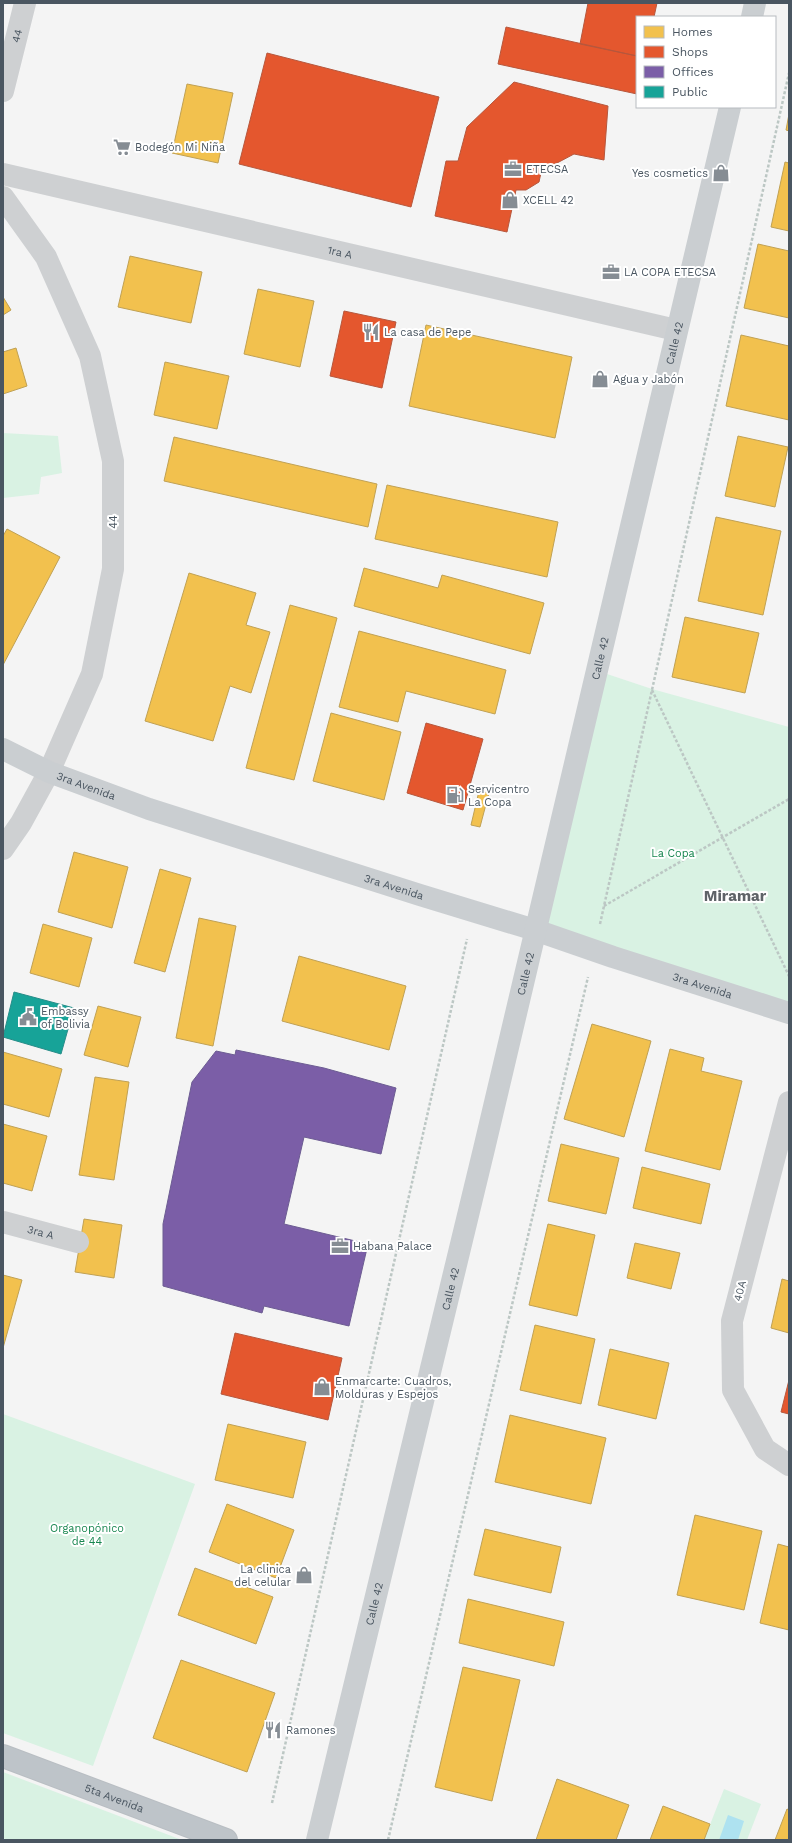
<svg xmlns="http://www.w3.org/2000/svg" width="792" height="1843" font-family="'Work Sans',sans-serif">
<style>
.green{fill:#d9f2e3}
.water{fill:#aee2f0}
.homes{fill:#f2c14e;stroke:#c0a154}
.shops{fill:#e4572e;stroke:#b6573d}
.offices{fill:#7b5ea7;stroke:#6c5c92}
.public{fill:#17a398;stroke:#268c88}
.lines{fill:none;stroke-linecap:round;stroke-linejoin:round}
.highway-casing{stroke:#b9bec3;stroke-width:24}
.path{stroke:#bcc7c4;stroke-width:2.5;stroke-dasharray:3 2;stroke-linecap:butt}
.minor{stroke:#ced0d2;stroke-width:22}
.major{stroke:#caced1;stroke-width:22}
.highway{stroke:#bec4c9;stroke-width:22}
.labels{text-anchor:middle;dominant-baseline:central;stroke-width:4;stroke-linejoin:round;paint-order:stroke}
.street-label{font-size:11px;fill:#4a5661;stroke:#fff}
.poi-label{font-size:11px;fill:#4a5661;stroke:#fff;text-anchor:start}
.park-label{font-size:11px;fill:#17864f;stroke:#fff}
.district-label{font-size:15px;font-weight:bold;fill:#5f6368;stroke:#fff}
</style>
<rect width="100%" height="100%" fill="#f4f4f4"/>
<path class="green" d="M 3,433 L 58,436 L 62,473 L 41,477 L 39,494 L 3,498 Z
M 598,671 L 652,689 L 789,727 L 789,1013 L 535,930 Z
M 3,1414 L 195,1484 L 93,1766 L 3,1733 Z
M 3,1772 L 182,1840 L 8,1840 L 3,1838 Z
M 724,1789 L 761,1804 L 747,1840 L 704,1840 Z"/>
<path class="water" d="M 728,1815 L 744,1821 L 738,1840 L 719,1840 Z"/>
<path class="homes" d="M 187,84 L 233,93 L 218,163 L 172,153 Z
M 789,114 L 789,131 L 786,130 Z
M 785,162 L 789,163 L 789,231 L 771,227 Z
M 758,244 L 789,251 L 789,318 L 744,308 Z
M 130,256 L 202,272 L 191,323 L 118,307 Z
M 258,289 L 314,301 L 300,367 L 244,354 Z
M 3,297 L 11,310 L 3,315 Z
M 426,325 L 572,357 L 555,438 L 409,406 Z
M 741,335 L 789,346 L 789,420 L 726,406 Z
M 16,348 L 27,386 L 3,394 L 3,352 Z
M 165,362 L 229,376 L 217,429 L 154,415 Z
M 738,436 L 788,447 L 775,507 L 725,496 Z
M 174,437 L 377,484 L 368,527 L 164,481 Z
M 387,485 L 558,522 L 547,577 L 375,539 Z
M 716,517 L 781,531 L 763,615 L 698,601 Z
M 7,529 L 60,557 L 3,665 L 3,536 Z
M 364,568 L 438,588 L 442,575 L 544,603 L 530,654 L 354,606 Z
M 189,573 L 256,593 L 246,625 L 270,632 L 251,693 L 230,686 L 213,741 L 145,721 Z
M 290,605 L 337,618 L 294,780 L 246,768 Z
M 685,617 L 759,633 L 745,693 L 672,677 Z
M 359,631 L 506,670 L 495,714 L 406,691 L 398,722 L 339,707 Z
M 331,713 L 401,732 L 384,800 L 313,781 Z
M 479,791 L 489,793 L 480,827 L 471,825 Z
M 74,852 L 128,867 L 112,928 L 58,912 Z
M 160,869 L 191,878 L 165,972 L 134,963 Z
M 199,918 L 236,926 L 213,1046 L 176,1038 Z
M 43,924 L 92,938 L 79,987 L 30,973 Z
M 299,956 L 406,986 L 389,1050 L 282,1021 Z
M 98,1006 L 141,1017 L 128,1067 L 84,1055 Z
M 592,1024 L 651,1041 L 624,1137 L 564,1119 Z
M 670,1049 L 704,1058 L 701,1071 L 742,1081 L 720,1170 L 645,1151 Z
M 3,1052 L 62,1069 L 49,1117 L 3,1104 Z
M 95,1077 L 129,1082 L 114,1180 L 79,1175 Z
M 3,1124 L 47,1136 L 32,1191 L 3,1183 Z
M 561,1144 L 619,1158 L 606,1214 L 548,1201 Z
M 642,1167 L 710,1184 L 701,1224 L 633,1208 Z
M 84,1219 L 122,1225 L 114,1278 L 75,1272 Z
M 548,1224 L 595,1235 L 577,1316 L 529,1305 Z
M 635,1243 L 680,1253 L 671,1289 L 627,1278 Z
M 3,1275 L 22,1280 L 3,1348 Z
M 782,1279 L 789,1281 L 789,1333 L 771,1328 Z
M 535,1325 L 595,1339 L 581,1404 L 520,1390 Z
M 610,1349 L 669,1363 L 656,1419 L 598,1405 Z
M 510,1415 L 606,1438 L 591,1504 L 495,1482 Z
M 228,1424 L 306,1442 L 293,1498 L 215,1480 Z
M 227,1504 L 294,1530 L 276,1578 L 209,1552 Z
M 695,1515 L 762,1531 L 744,1610 L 677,1595 Z
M 485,1529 L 561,1547 L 551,1593 L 474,1575 Z
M 778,1544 L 789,1547 L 789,1630 L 760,1623 Z
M 195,1568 L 273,1597 L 256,1644 L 178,1615 Z
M 468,1599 L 564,1622 L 554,1666 L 459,1643 Z
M 181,1660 L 275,1693 L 247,1772 L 153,1738 Z
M 463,1667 L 520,1680 L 492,1801 L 435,1787 Z
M 557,1779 L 629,1805 L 616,1840 L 536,1840 Z
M 663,1806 L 710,1824 L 704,1840 L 650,1840 Z
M 787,1809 L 789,1810 L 789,1840 L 775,1840 Z"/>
<path class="shops" d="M 588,3 L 657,3 L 654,17 L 637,17 L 637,56 L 580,44 Z
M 506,27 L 637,56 L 637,94 L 498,64 Z
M 267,53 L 439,97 L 411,207 L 239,164 Z
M 514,82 L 608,106 L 604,160 L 574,154 L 557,163 L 542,168 L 539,182 L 526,190 L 516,190 L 507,232 L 435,216 L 446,161 L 458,161 L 467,127 Z
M 344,311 L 396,322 L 382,388 L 330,376 Z
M 426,723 L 483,739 L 463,810 L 407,793 Z
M 235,1333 L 342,1358 L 328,1420 L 221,1394 Z
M 789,1380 L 789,1414 L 781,1412 Z"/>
<path class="offices" d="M 236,1050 L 324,1068 L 396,1088 L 381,1154 L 304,1137 L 284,1224 L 368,1244 L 349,1326 L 264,1306 L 262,1313 L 163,1286 L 163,1224 L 192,1082 L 216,1051 L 235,1055 Z"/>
<path class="public" d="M 14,992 L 74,1008 L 61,1054 L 3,1037 Z"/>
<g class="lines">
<g class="highway-casing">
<g id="highway">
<path id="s6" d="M 3,1756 L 226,1840"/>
</g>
</g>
<path class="path" d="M 652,690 L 789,976
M 604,906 L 789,799
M 600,924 L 789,73
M 272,1803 L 467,939
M 388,1840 L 588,977"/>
<g class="minor">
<path id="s1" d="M 3,91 L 25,3"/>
<path id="s2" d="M 3,174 L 676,330"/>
<path d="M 3,197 L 46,257 L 90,356 L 113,461 L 113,569 L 92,674 L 49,772 L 21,823 L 3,849"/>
<path d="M 789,1102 L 732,1321 L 733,1390 L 765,1449 L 789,1465"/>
<path id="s3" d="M 3,1222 L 78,1242"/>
</g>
<g class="major">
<path d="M 752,17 L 755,3"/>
<path id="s4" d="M 3,749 L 49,772 L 149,809 L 420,895 L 535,930 L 613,957 L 789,1013"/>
<path id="s5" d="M 317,1840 L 484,1149 L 730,107"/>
</g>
<use href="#highway" class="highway"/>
</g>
<defs>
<g id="supermarket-bare" transform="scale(1.38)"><path d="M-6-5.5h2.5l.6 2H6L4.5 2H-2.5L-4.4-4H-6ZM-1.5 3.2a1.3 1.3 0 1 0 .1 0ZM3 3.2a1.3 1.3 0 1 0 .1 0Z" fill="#868d94" stroke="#fff" stroke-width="2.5" paint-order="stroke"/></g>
<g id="office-bare" transform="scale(1.38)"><path d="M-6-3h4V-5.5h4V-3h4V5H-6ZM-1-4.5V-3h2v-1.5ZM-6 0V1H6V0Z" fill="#868d94" stroke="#fff" stroke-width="2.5" paint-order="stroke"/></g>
<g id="shop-bare" transform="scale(1.38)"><path d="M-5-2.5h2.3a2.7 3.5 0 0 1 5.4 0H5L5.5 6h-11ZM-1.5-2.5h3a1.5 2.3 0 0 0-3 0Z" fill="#868d94" stroke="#fff" stroke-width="2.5" paint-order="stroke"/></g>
<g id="restaurant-bare" transform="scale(1.38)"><path d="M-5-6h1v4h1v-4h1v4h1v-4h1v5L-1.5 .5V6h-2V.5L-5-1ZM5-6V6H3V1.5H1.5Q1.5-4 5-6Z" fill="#868d94" stroke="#fff" stroke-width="2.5" paint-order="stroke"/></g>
<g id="fuel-bare" transform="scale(1.38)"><path d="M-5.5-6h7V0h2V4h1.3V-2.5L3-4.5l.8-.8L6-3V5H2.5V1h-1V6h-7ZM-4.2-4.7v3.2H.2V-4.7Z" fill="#868d94" stroke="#fff" stroke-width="2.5" paint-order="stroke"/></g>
<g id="civic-bare" transform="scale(1.38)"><path d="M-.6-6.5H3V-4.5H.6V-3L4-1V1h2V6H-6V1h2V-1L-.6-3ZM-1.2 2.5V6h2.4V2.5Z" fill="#868d94" stroke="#fff" stroke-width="2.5" paint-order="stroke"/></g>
</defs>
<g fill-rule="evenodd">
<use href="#supermarket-bare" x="122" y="147"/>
<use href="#office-bare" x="513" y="169"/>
<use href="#shop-bare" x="721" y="173"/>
<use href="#shop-bare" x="510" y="200"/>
<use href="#office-bare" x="611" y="272"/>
<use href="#restaurant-bare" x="371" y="332"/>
<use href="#shop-bare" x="600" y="379"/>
<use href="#fuel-bare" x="455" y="795"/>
<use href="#civic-bare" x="28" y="1017"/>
<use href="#office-bare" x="340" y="1246"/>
<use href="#shop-bare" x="322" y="1387"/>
<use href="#shop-bare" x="304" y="1575"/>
<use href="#restaurant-bare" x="273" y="1730"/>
</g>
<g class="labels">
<g class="street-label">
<text stroke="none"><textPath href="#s1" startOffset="57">44</textPath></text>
<text stroke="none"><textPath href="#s2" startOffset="346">1ra A</textPath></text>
<text stroke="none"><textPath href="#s5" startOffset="1539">Calle 42</textPath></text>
<text transform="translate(113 522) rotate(-90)">44</text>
<text stroke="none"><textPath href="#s5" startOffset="1215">Calle 42</textPath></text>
<text stroke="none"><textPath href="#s4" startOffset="91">3ra Avenida</textPath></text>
<text stroke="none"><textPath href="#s4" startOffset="415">3ra Avenida</textPath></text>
<text stroke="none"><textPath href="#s5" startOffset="891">Calle 42</textPath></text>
<text stroke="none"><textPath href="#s4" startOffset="739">3ra Avenida</textPath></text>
<text stroke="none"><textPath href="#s3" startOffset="39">3ra A</textPath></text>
<text stroke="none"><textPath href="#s5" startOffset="567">Calle 42</textPath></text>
<text transform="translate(740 1291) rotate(-75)">40A</text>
<text stroke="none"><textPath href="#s5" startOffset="243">Calle 42</textPath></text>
<text stroke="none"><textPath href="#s6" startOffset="119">5ta Avenida</textPath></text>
</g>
<g class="poi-label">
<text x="135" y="147">Bodegón Mi Niña</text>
<text x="526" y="169">ETECSA</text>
<text x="708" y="173" text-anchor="end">Yes cosmetics</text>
<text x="523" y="200">XCELL 42</text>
<text x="624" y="272">LA COPA ETECSA</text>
<text x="384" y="332">La casa de Pepe</text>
<text x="613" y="379">Agua y Jabón</text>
<text x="468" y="789">Servicentro<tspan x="468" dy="13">La Copa</tspan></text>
<text x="41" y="1011">Embassy<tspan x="41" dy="13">of Bolivia</tspan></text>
<text x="353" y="1246">Habana Palace</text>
<text x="335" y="1381">Enmarcarte: Cuadros,<tspan x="335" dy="13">Molduras y Espejos</tspan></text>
<text x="291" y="1569" text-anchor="end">La clinica<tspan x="291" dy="13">del celular</tspan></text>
<text x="286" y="1730">Ramones</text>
</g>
<g class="park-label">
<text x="673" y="853">La Copa</text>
<text x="87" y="1528">Organopónico<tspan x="87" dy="13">de 44</tspan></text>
</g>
<g class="district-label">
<text x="735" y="896">Miramar</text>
</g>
</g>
<rect width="792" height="1843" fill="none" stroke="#4a5661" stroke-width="8"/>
<rect x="636" y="16" width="140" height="92" fill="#ffffff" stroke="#b7bbc0"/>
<rect x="644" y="26" width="20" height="12" fill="#f2c14e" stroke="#b7bbc0"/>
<text x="672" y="36" font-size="12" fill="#4a5661">Homes</text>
<rect x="644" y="46" width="20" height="12" fill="#e4572e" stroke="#b7bbc0"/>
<text x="672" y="56" font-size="12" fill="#4a5661">Shops</text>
<rect x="644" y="66" width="20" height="12" fill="#7b5ea7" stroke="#b7bbc0"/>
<text x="672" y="76" font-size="12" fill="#4a5661">Offices</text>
<rect x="644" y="86" width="20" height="12" fill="#17a398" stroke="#b7bbc0"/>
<text x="672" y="96" font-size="12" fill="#4a5661">Public</text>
</svg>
